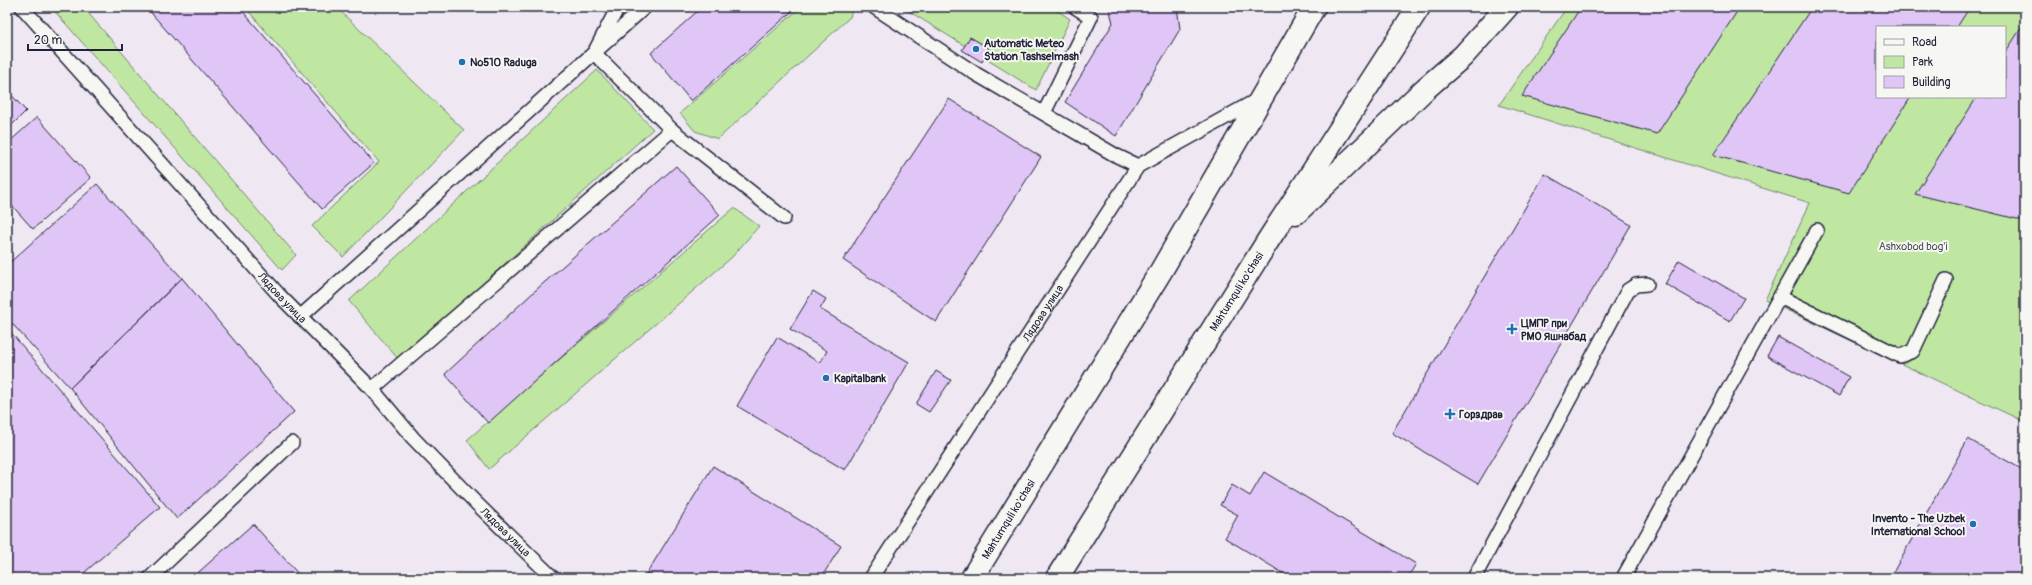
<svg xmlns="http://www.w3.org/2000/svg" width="2032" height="585" font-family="Pangolin,sans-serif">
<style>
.green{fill:#c0e7a2;stroke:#71846e;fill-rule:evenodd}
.building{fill:#dfc6f6;stroke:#22223b}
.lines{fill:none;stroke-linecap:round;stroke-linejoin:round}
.lane-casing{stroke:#22223b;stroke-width:16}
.primary-casing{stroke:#22223b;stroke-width:25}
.lane{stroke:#f6f6f2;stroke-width:13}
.primary{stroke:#f6f6f2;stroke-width:22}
.poi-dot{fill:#1f6fb2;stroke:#f6f6f2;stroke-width:1.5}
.labels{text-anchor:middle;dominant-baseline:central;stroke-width:4;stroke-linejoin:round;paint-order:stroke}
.poi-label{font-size:11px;font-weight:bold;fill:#22223b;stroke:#f6f6f2;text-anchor:start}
.park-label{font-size:11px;fill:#4a5355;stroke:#f6f6f2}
.street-label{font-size:11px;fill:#22223b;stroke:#f6f6f2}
</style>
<rect width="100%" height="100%" fill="#efe8f3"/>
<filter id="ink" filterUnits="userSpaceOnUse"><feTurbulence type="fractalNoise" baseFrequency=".025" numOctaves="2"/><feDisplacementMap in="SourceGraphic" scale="8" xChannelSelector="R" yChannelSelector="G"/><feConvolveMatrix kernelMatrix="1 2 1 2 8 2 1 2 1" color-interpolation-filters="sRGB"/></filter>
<g filter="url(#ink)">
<path class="green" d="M 51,7 L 83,7 L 296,255 L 282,270 Z
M 245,7 L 336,7 L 464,130 L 343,257 L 312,226 L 379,162 Z
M 801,7 L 853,7 L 850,17 L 718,139 L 695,131 L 680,113 Z
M 902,7 L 1052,7 L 1070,19 L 1036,90 Z
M 1567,7 L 2025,7 L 2025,422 L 1765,300 L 1810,203 L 1499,105 ZM 1877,27 L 2005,27 L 2005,97 L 1877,97 Z
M 597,70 L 653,129 L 399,360 L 349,301 Z
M 734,208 L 759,226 L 732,257 L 489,469 L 467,440 Z"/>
<path class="building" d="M 146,7 L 239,7 L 374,163 L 322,209 Z
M 702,7 L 797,7 L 691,101 L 651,53 Z
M 1109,7 L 1177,7 L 1180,29 L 1116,136 L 1065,102 L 1113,23 Z
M 1581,7 L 1740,7 L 1657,134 L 1522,96 Z
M 1812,7 L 1970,7 L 1957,27 L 1877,27 L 1877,97 L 1911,97 L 1849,193 L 1713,155 Z
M 2025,22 L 2025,221 L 1915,194 L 1977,97 L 2005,97 L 2005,53 Z
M 970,37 L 989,48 L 982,62 L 962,50 Z
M 7,90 L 26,111 L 7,130 Z
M 949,99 L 1041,157 L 936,322 L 843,260 Z
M 37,117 L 91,178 L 33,229 L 7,200 L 7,144 Z
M 676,166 L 720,215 L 488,423 L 445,374 L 537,289 Z
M 1545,174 L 1631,225 L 1478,484 L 1392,433 Z
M 97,184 L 182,278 L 70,388 L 7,318 L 7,265 Z
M 1679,260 L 1744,298 L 1730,321 L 1665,284 Z
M 182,278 L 294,412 L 177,519 L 70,388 Z
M 813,291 L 826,299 L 820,309 L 909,362 L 845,470 L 737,406 L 777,337 L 820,363 L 827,351 L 790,329 Z
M 7,328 L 160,507 L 78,578 L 7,578 Z
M 1778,337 L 1849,377 L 1839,396 L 1767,356 Z
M 936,371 L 951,380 L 929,412 L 916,404 Z
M 1968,439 L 2025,471 L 2025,578 L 1890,578 Z
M 713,466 L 841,546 L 821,578 L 644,578 Z
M 1264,472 L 1416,564 L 1407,578 L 1291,578 L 1225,538 L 1238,515 L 1220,505 L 1232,485 L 1250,496 Z
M 253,524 L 302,578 L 192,578 Z"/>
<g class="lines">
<g class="lane-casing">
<g id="lane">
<path id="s1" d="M 22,7 L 280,296 L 372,389 L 413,438 L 477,504 L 553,578"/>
<path d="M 618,7 L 594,53 L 672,130 L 784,218"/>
<path d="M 874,7 L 976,74 L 1115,155 L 1138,166"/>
<path d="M 1044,113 L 1091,17 L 1075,7"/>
<path d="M 1780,297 L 1900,356 L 1913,351 L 1946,280"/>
<path d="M 300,317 L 645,7"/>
<path d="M 372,389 L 672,130"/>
<path d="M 150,578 L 292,443"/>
<path id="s2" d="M 871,578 L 1138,166 L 1257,100"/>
<path d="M 1474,578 L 1628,290 L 1636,285 L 1647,284"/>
<path d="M 1623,578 L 1817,230"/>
</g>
</g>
<g class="primary-casing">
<g id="primary">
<path d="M 1296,213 L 1425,89 L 1463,56 L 1507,7"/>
<path id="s3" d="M 972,578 L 1161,271 L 1314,7"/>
<path id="s4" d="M 1057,578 L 1269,239 L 1419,7"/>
</g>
</g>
<use href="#lane" class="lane"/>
<use href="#primary" class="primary"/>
</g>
</g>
<g class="poi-dot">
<circle cx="976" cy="49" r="4"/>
<circle cx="462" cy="62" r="4"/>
<path d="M1510 323h4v4h4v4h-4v4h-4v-4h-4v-4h4z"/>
<circle cx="826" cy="378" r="4"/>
<path d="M1448 408h4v4h4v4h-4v4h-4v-4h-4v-4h4z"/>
<circle cx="1973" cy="524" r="4"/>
</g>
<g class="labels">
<g class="poi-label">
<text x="984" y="43">Automatic Meteo<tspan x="984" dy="13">Station Tashselmash</tspan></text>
<text x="470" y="62">№510 Raduga</text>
<text x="1521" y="323">ЦМПР при<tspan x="1521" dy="13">РМО Яшнабад</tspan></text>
<text x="834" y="378">Kapitalbank</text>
<text x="1459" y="414">Горздрав</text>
<text x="1965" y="518" text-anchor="end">Invento - The Uzbek<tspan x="1965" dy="13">International School</tspan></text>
</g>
<g class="park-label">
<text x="1913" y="246">Ashxobod bog'i</text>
</g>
<g class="street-label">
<text stroke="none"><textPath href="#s4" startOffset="338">Mahtumquli ko'chasi</textPath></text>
<text stroke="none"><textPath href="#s1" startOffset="390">Лядова улица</textPath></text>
<text stroke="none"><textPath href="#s2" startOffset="316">Лядова улица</textPath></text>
<text stroke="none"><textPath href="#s3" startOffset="69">Mahtumquli ko'chasi</textPath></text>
<text stroke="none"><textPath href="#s1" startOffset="714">Лядова улица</textPath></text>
</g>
</g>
<rect width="2032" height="585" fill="none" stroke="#f6f6f2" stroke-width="24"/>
<rect x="12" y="12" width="2008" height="561" fill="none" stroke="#22223b" stroke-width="1.5" filter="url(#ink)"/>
<rect x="1876" y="26" width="130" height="72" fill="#f6f6f2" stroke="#a1a1a9"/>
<rect x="1884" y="39" width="20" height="6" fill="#f6f6f2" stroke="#a1a1a9"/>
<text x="1912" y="46" font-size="12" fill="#22223b">Road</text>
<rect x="1884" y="56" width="20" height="12" fill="#c0e7a2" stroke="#a1a1a9"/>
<text x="1912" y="66" font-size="12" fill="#22223b">Park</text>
<rect x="1884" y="76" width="20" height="12" fill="#dfc6f6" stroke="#a1a1a9"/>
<text x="1912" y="86" font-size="12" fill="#22223b">Building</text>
<path d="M28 44v6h94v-6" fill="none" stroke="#22223b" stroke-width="2"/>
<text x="34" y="44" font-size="12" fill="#22223b" stroke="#f6f6f2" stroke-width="3" paint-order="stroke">20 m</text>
</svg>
